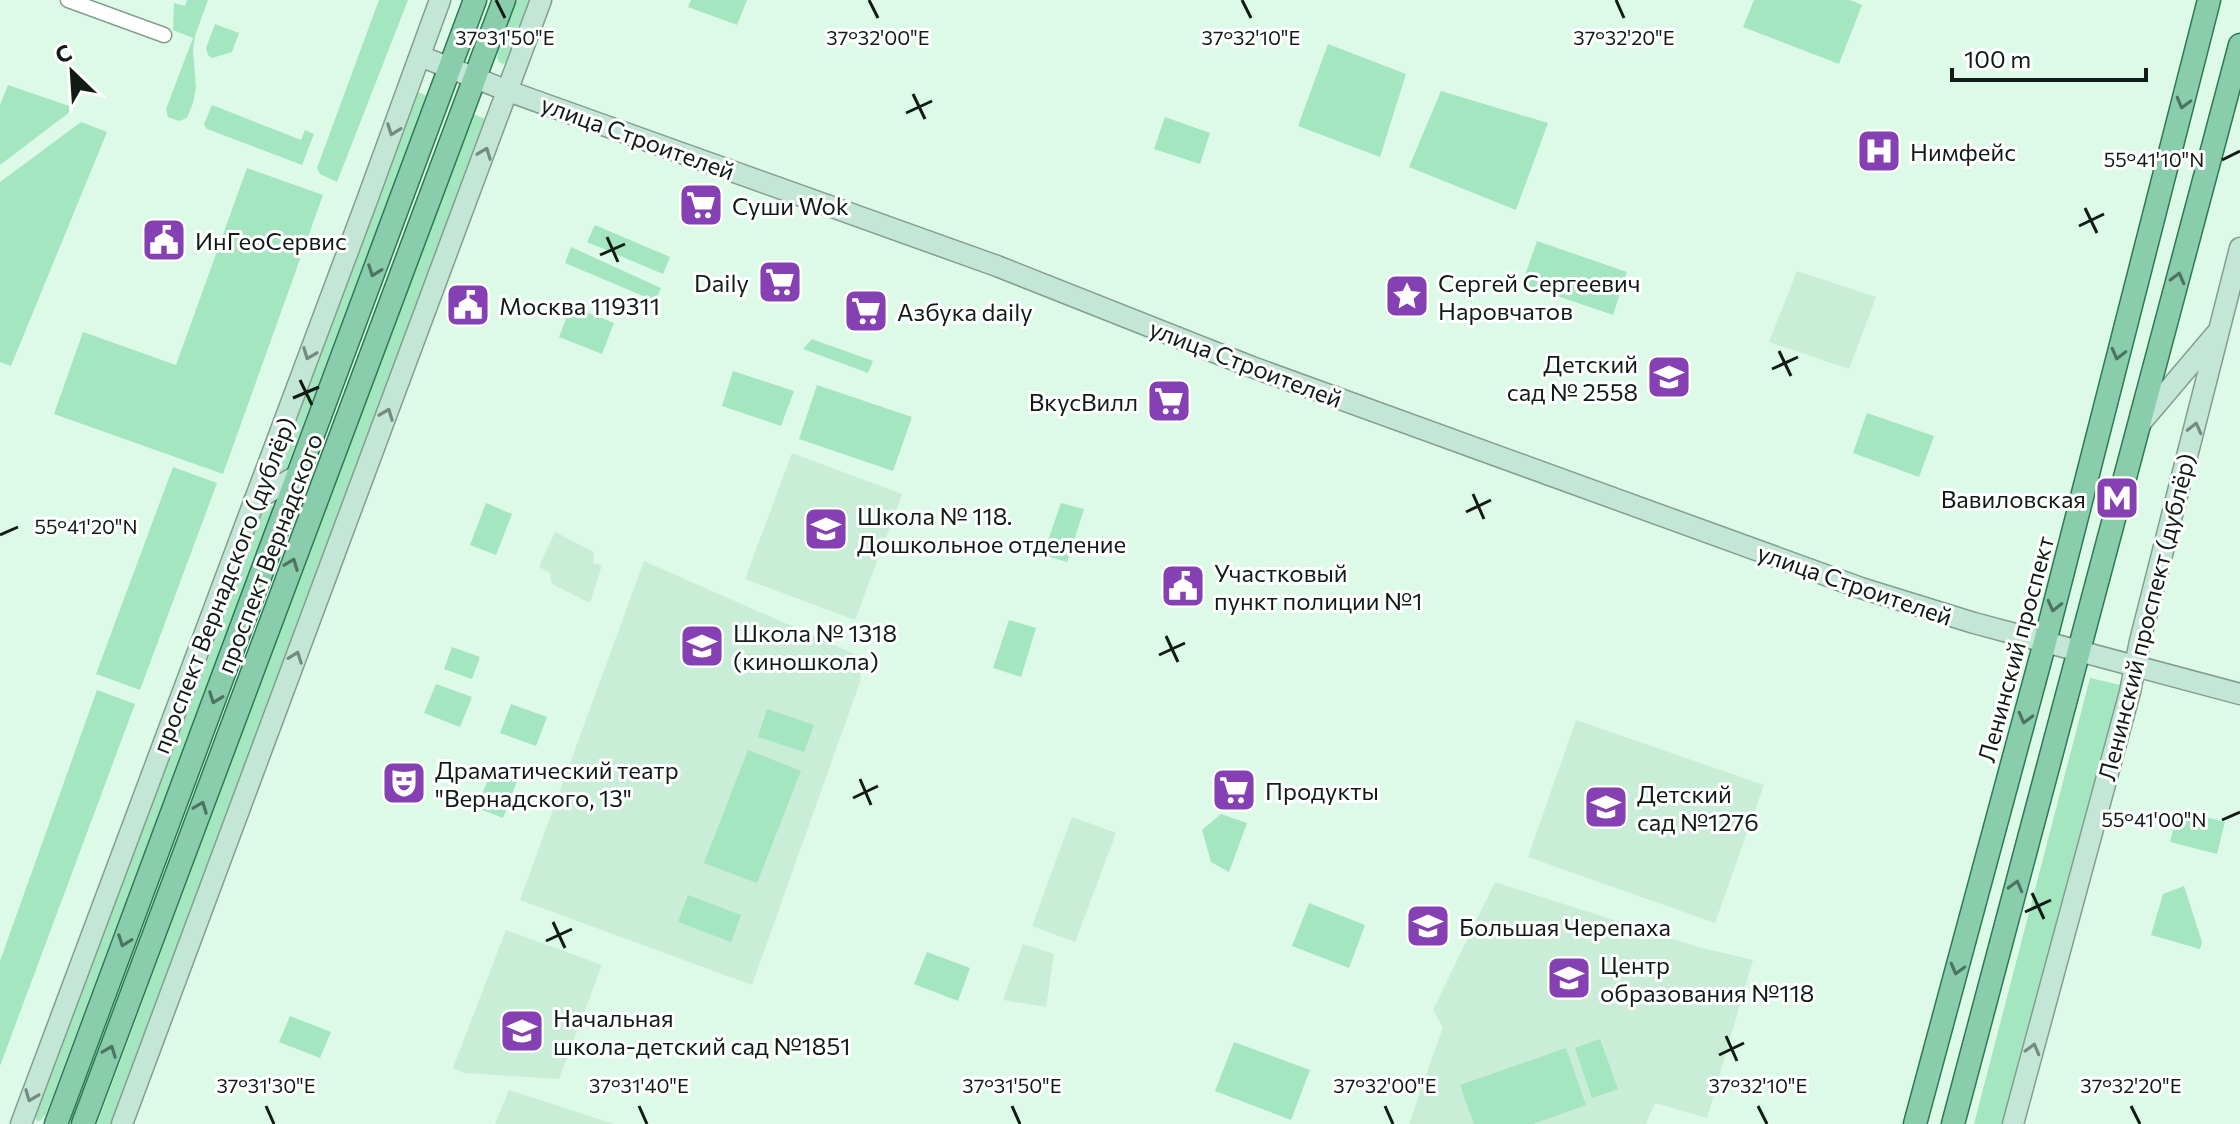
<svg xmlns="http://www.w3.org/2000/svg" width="2240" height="1124" font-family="Commissioner,sans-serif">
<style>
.built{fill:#c9edd7}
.green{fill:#a4e6c0}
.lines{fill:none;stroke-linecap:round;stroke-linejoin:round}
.street-casing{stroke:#849e8e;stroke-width:17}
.secondary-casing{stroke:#849e8e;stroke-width:23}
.primary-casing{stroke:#2c7a54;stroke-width:25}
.street{stroke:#fff;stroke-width:14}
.secondary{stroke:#c4e6d6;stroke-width:20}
.primary{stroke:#89cdad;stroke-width:22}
.oneway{stroke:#4d7462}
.oneway2{stroke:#738b80}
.ticks{fill:none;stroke:#111c16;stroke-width:3}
.labels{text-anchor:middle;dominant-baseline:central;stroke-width:6;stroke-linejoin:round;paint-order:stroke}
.street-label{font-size:24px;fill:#111c16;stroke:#fff}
.poi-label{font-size:24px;fill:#111c16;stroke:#fff;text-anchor:start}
.ticks-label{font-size:20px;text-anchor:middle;fill:#111c16;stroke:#fff;stroke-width:6;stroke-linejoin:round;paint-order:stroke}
</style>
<rect width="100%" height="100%" fill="#ddfae8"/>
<path class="built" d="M 1797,271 L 1876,297 L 1849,369 L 1769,342 Z
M 792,453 L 902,494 L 855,620 L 745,579 Z
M 555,532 L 594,552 L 593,563 L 602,565 L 590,603 L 552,584 L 550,573 L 539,567 Z
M 644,561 L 857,655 L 861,679 L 752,985 L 520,900 Z
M 1576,720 L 1764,785 L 1715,923 L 1528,857 Z
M 1072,817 L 1116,833 L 1075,942 L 1032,926 Z
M 1495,882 L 1698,947 L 1753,960 L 1707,1118 L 1655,1103 L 1646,1124 L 1409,1124 L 1443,1027 L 1433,1010 Z
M 506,930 L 602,965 L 559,1079 L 464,1073 L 453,1068 Z
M 1023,944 L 1054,954 L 1046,1007 L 1003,1000 Z
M 509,1090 L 614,1124 L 495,1124 Z"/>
<path class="green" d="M 187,0 L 208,0 L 195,36 L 193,50 L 196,88 L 193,103 L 187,118 L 179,121 L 168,117 L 166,109 L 193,38 L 173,30 L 174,3 L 185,6 Z
M 379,0 L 408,0 L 337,182 L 320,174 L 317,168 Z
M 517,0 L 531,0 L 507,62 L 503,64 L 499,62 L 497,58 L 498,51 Z
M 691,0 L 747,0 L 737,25 L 688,7 Z
M 1754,0 L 1850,0 L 1862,5 L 1839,64 L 1743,27 Z
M 215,24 L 239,33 L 232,52 L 212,58 L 208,55 L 206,48 Z
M 1328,44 L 1406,74 L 1380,157 L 1298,126 Z
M 8,85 L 75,108 L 0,165 L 0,105 Z
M 416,91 L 427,96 L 284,475 L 277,479 L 273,477 Z
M 1441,91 L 1548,123 L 1516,210 L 1409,167 Z
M 212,105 L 301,140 L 305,130 L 314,134 L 302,165 L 207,129 L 204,124 Z
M 473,114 L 486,119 L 112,1124 L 97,1124 Z
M 1165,117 L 1210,133 L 1200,164 L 1154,149 Z
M 81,122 L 107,132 L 11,366 L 0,362 L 0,182 Z
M 247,168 L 323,195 L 223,474 L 54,414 L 83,332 L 176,365 Z
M 595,225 L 670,257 L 663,274 L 587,242 Z
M 1537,241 L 1627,272 L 1613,315 L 1522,284 Z
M 571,247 L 661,288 L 655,301 L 565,263 Z
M 571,306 L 614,323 L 602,354 L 559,337 Z
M 812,339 L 873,361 L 868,373 L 803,349 Z
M 733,371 L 794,391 L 781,426 L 722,406 Z
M 817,385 L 912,417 L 893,471 L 799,439 Z
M 1867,413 L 1934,436 L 1919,477 L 1853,453 Z
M 173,467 L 217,483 L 140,690 L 96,674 Z
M 269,502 L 273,508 L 272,511 L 46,1114 L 40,1121 L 37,1121 L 34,1116 L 261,506 Z
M 486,503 L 512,514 L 496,555 L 470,545 Z
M 1061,503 L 1084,509 L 1067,562 L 1043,555 Z
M 1009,620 L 1036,628 L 1021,677 L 993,668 Z
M 452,647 L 480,657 L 472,679 L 444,669 Z
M 2090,678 L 2125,686 L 2007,1124 L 1974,1124 Z
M 436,684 L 472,697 L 460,727 L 424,713 Z
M 97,690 L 135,704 L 0,1066 L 0,961 Z
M 511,704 L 547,717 L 536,746 L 500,733 Z
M 767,709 L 814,725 L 804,752 L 758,737 Z
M 748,750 L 801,771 L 757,883 L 704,863 Z
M 493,766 L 519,776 L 503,818 L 477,808 Z
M 2178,810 L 2225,822 L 2217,854 L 2170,842 Z
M 1221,814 L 1247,823 L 1229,872 L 1211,862 L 1202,830 Z
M 2184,886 L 2202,942 L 2200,949 L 2151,935 L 2163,894 Z
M 688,895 L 741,915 L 731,942 L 678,922 Z
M 1309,903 L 1365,925 L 1349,968 L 1292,946 Z
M 927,952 L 970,968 L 958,1001 L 914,984 Z
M 290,1016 L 331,1032 L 320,1058 L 279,1042 Z
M 1600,1039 L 1618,1089 L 1592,1098 L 1575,1048 Z
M 1234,1042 L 1310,1070 L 1291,1120 L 1215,1091 Z
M 1566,1048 L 1586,1105 L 1533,1124 L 1474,1124 L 1460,1085 Z"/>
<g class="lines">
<g class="street-casing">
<path id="street" d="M 68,0 L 164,35"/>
</g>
<g class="secondary-casing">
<path id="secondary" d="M 420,56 L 508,91 L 997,266 L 1252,367 L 1861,588 L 1974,623 L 2240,694
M 2138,426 L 2216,334
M 254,501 L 298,475
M 21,1124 L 366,203 L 440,0
M 122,1124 L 541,0
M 2013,1124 L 2130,692 L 2140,641 L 2240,248"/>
</g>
<g class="primary-casing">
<path id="primary" d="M 56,1124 L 475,0
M 83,1124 L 504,0
M 1915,1124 L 2045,642 L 2209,0
M 1953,1124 L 2240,45"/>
</g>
<use href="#street" class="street"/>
<use href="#secondary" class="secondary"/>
<use href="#primary" class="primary"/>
</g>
<defs><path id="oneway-chevron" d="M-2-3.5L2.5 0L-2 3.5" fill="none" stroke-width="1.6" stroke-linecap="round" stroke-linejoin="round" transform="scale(2)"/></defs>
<g class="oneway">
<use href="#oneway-chevron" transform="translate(2183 103) rotate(105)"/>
<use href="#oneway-chevron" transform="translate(374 271) rotate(110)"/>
<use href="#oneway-chevron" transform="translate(2178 278) rotate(-75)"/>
<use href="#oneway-chevron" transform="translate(2118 354) rotate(104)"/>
<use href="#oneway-chevron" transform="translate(292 564) rotate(-69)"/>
<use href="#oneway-chevron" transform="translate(2054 606) rotate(104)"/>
<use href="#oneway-chevron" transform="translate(215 698) rotate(110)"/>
<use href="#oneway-chevron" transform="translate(2025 718) rotate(105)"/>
<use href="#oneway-chevron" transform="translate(201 807) rotate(-69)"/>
<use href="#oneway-chevron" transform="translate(2016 886) rotate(-75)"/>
<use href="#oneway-chevron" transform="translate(124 941) rotate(110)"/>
<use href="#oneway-chevron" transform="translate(1957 969) rotate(105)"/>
<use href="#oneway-chevron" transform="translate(110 1051) rotate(-69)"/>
</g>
<g class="oneway2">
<use href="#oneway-chevron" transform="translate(393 130) rotate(110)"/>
<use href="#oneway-chevron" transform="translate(485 153) rotate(-69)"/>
<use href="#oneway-chevron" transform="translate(309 354) rotate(111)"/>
<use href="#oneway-chevron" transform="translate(387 414) rotate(-69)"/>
<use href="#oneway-chevron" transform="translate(2195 428) rotate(-76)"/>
<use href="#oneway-chevron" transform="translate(296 657) rotate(-70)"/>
<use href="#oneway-chevron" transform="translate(2033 1049) rotate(-75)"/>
<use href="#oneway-chevron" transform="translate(31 1096) rotate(111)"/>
</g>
<path class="ticks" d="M 496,0 L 505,18M 869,0 L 878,18M 1242,0 L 1251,18M 1616,0 L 1624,18M 913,94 L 925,119M 906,113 L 932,101M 2222,160 L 2240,151M 2085,208 L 2097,233M 2079,226 L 2104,214M 607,237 L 618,262M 600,255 L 625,244M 1779,351 L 1791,376M 1772,369 L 1798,357M 300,380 L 312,405M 293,398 L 319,387M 1473,494 L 1484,519M 1466,512 L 1491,500M 0,535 L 18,527M 1166,636 L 1178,662M 1159,655 L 1185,643M 860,779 L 871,805M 853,798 L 878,786M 2222,820 L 2240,812M 2032,893 L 2044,919M 2025,912 L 2051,900M 553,922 L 565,948M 546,941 L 572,929M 1726,1036 L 1737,1061M 1719,1055 L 1744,1043M 266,1106 L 274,1124M 639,1106 L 647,1124M 1012,1106 L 1020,1124M 1385,1106 L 1393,1124M 1758,1106 L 1767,1124M 2131,1106 L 2140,1124"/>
<defs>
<g id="hospital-square" transform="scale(2.3)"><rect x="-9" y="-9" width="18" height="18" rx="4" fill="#8540b4" stroke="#fff"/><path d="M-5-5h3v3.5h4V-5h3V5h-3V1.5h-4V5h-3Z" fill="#fff"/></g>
<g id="supermarket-square" transform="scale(2.3)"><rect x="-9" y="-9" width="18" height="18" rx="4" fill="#8540b4" stroke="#fff"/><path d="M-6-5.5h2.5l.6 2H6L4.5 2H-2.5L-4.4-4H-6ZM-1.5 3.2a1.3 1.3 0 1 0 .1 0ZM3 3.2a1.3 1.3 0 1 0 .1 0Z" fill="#fff"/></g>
<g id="civic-square" transform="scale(2.3)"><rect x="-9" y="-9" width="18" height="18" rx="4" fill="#8540b4" stroke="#fff"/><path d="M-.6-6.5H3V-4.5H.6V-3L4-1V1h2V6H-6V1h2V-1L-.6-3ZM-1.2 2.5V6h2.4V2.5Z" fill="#fff"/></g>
<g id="sight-square" transform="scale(2.3)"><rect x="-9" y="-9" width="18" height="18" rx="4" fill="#8540b4" stroke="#fff"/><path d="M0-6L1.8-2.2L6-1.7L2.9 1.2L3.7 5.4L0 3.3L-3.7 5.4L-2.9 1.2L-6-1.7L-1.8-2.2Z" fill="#fff"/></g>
<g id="school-square" transform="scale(2.3)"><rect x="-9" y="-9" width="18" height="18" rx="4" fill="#8540b4" stroke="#fff"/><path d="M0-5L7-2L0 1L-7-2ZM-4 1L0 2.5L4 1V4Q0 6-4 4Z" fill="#fff"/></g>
<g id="metro-square" transform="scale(2.3)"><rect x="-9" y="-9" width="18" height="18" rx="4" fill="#8540b4" stroke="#fff"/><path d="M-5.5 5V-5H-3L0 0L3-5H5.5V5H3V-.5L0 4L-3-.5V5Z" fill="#fff"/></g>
<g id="theatre-square" transform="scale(2.3)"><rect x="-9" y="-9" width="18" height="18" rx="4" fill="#8540b4" stroke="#fff"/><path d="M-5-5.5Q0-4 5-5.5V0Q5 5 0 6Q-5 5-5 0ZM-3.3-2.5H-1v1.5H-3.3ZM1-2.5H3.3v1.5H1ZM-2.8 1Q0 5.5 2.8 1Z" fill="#fff"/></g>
</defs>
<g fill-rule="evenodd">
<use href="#hospital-square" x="1879" y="151"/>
<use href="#supermarket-square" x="701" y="205"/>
<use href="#civic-square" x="164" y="240"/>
<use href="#supermarket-square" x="780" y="282"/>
<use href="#sight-square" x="1407" y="296"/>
<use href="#civic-square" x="468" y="305"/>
<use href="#supermarket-square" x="866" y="311"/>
<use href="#school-square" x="1669" y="377"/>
<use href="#supermarket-square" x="1169" y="401"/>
<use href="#metro-square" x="2117" y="498"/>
<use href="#school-square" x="826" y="529"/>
<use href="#civic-square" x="1183" y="586"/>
<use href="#school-square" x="702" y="646"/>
<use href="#theatre-square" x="404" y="783"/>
<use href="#supermarket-square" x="1234" y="790"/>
<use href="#school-square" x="1606" y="807"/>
<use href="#school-square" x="1428" y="926"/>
<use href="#school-square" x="1569" y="978"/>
<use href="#school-square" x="522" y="1031"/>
</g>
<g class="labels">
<g class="street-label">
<text transform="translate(638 137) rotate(20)">улица Строителей</text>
<text transform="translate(1246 363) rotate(21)">улица Строителей</text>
<text transform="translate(269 553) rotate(-69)">проспект Вернадского</text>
<text transform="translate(1855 584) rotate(19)">улица Строителей</text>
<text transform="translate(223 585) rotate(-69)">проспект Вернадского (дублёр)</text>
<text transform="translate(2146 617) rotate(-76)">Ленинский проспект (дублёр)</text>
<text transform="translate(2015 649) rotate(-75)">Ленинский проспект</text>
</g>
<g class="poi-label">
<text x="1910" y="151">Нимфейс</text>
<text x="732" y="205">Суши Wok</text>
<text x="195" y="240">ИнГеоСервис</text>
<text x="749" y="282" text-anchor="end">Daily</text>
<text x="1438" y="282">Сергей Сергеевич<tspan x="1438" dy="28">Наровчатов</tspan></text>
<text x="499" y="305">Москва 119311</text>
<text x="897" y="311">Азбука daily</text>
<text x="1638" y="363" text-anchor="end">Детский<tspan x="1638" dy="28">сад № 2558</tspan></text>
<text x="1138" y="401" text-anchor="end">ВкусВилл</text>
<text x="2086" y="498" text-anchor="end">Вавиловская</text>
<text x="857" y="515">Школа № 118.<tspan x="857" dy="28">Дошкольное отделение</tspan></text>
<text x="1214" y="572">Участковый<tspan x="1214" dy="28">пункт полиции №1</tspan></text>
<text x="733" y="632">Школа № 1318<tspan x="733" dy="28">(киношкола)</tspan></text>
<text x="435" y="769">Драматический театр<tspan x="435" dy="28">"Вернадского, 13"</tspan></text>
<text x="1265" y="790">Продукты</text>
<text x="1637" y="793">Детский<tspan x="1637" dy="28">сад №1276</tspan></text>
<text x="1459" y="926">Большая Черепаха</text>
<text x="1600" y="964">Центр<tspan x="1600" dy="28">образования №118</tspan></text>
<text x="553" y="1017">Начальная<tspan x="553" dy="28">школа-детский сад №1851</tspan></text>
</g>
</g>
<g class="ticks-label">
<text x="505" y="45">37°31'50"E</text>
<text x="878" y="45">37°32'00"E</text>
<text x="1251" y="45">37°32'10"E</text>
<text x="1624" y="45">37°32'20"E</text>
<text x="2154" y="167">55°41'10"N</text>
<text x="86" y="534">55°41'20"N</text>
<text x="2154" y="827">55°41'00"N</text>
<text x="266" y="1093">37°31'30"E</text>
<text x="639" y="1093">37°31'40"E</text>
<text x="1012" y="1093">37°31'50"E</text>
<text x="1385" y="1093">37°32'00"E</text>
<text x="1758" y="1093">37°32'10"E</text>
<text x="2131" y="1093">37°32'20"E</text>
</g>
<g transform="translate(72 72) rotate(335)" stroke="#ffffff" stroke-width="6" paint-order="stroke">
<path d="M0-6L14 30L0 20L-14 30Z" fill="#111c16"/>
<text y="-12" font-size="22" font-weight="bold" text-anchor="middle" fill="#111c16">С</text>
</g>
<path d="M1952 68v12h194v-12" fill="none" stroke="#111c16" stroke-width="4"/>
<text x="1964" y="68" font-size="24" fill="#111c16" stroke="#ffffff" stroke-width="6" paint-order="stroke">100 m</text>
</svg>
